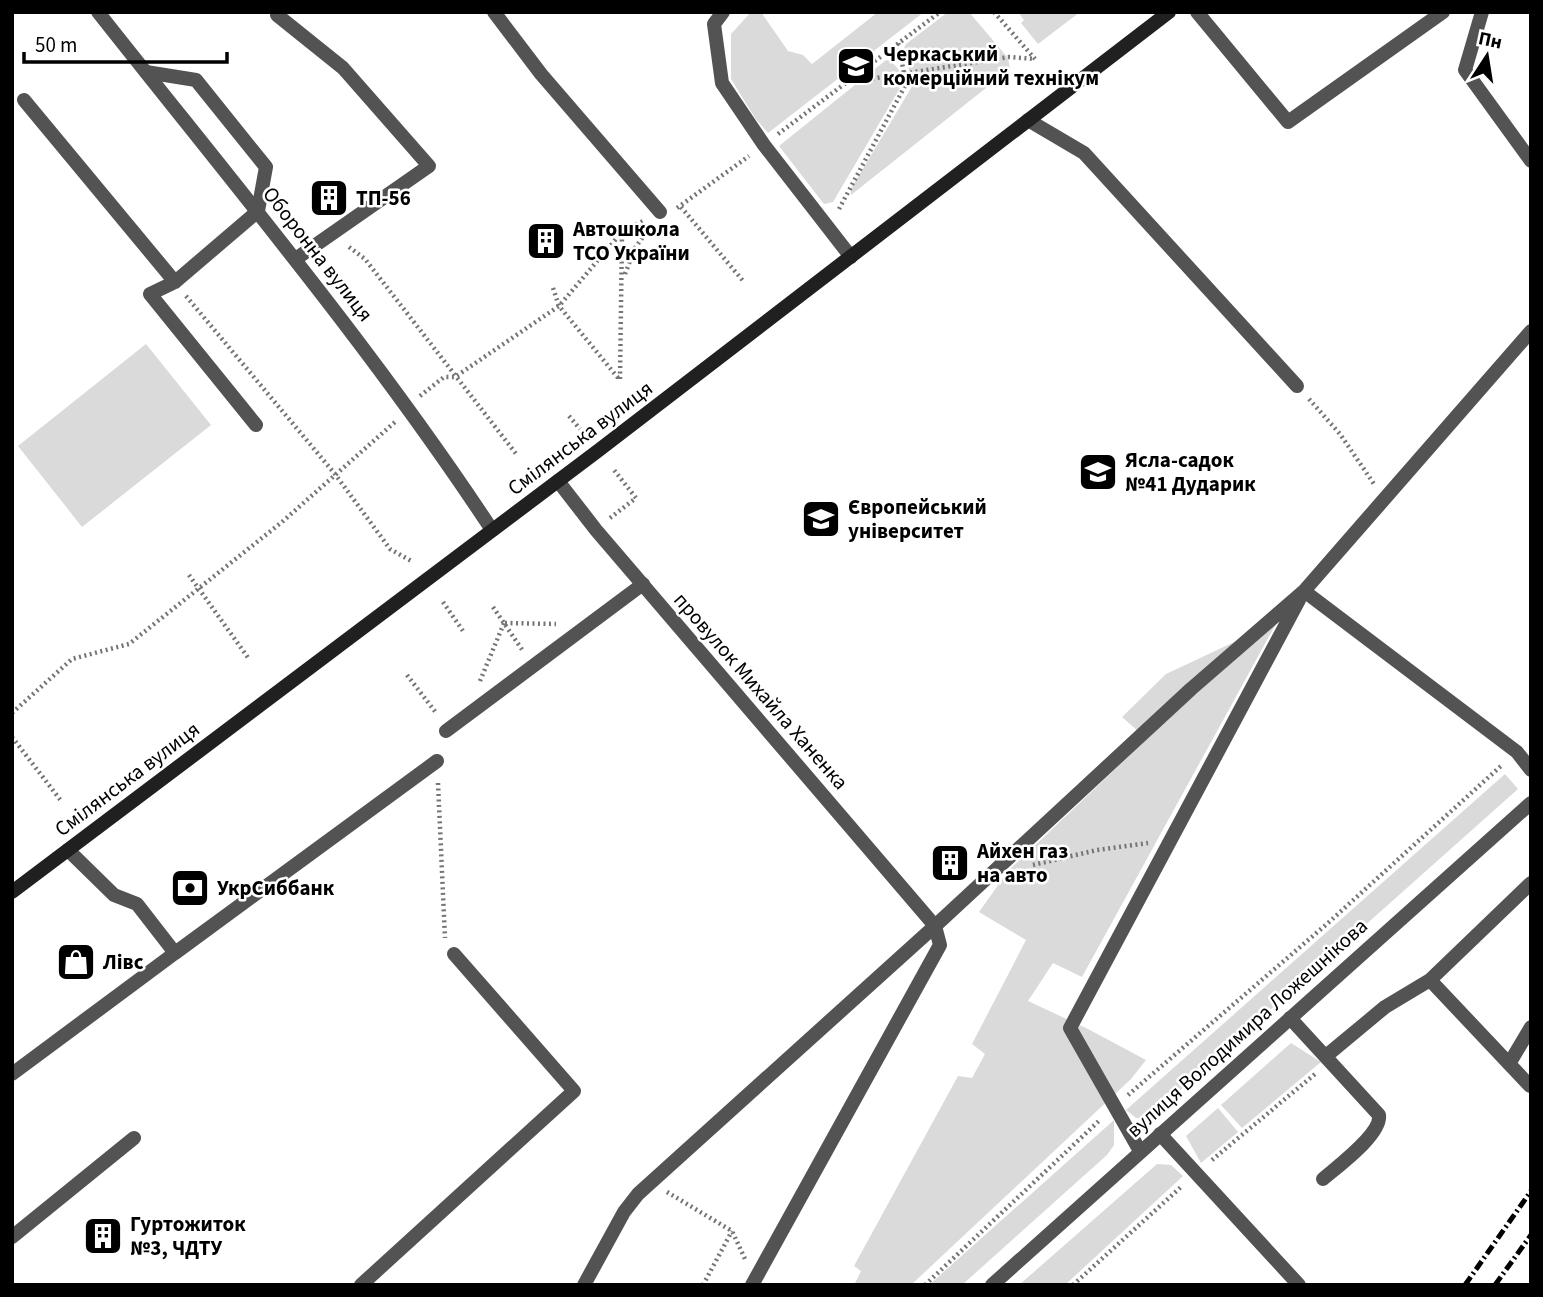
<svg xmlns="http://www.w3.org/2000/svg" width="1543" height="1297" font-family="'Source Sans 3',sans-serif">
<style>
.grass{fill:#dadada}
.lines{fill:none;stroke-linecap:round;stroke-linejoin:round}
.path{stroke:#757575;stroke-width:4.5;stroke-dasharray:2 3.5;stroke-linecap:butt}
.service{stroke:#535353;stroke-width:14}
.minor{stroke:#535353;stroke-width:14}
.tertiary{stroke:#535353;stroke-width:14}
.secondary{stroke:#202020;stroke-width:14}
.rail{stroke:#000;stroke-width:5;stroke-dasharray:10 3.5 2 3.5;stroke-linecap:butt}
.labels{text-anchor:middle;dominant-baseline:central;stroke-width:5;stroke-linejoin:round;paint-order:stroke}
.poi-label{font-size:21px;font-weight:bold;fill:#000;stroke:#fff;text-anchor:start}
.street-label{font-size:21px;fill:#000;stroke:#fff}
</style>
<rect width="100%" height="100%" fill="#fff"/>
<path class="grass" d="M 751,12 L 761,12 L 788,51 L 803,55 L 812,64 L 878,12 L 924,12 L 768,133 L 755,118 L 731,79 L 731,34 Z
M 948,12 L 969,12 L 1008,58 L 1010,69 L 851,195 L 851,189 L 914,83 L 902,52 L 906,44 Z
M 1018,12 L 1080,12 L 1038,44 L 1021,23 L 1024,20 Z
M 886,60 L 891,61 L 899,70 L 900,88 L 833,202 L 824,204 L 779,146 Z
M 146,344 L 211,425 L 82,527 L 18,446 Z
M 1277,622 L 1082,977 L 1053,963 L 1028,1001 L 1088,1029 L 1146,1060 L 1131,1079 L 911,1285 L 854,1285 L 861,1271 L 854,1266 L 958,1076 L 972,1078 L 985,1054 L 972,1044 L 1026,940 L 979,912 L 1008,871 L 1147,739 L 1122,717 L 1166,674 Z
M 1505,774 L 1518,789 L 1149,1118 L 1136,1118 L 1126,1110 Z
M 1291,1043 L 1321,1062 L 1242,1128 L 1221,1105 Z
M 1218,1108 L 1238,1132 L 1201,1163 L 1186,1136 Z
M 1114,1120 L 1114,1145 L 1107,1155 L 962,1285 L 929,1285 Z
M 1157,1164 L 1171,1165 L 1183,1176 L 1065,1285 L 1019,1285 Z"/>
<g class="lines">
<path class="path" d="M 994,12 L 1035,59
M 845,83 L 1009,57 L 1035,59
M 778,134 L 940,12
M 681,207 L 744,282
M 677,208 L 749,156
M 839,209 L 906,84 L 898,42
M 349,247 L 365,259 L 517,455
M 625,274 L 635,248 L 650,227
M 553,288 L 559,306 L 619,379
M 186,296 L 335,474 L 390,549 L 413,562
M 620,379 L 622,233
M 420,396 L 444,377 L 455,377 L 559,306 L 622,232 L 643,221
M 1309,399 L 1340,434 L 1374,484
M 569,416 L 580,429
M 610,518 L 636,498 L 614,470
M 189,575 L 249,659
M 443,602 L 463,631
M 493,607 L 523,651
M 505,623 L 556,624
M 407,675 L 437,714
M 480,681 L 504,623
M 12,713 L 72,659 L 129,644 L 282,522 L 395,422
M 12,737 L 62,802
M 438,783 L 445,938
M 1033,865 L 1097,850 L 1148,843
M 1128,1095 L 1328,923 L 1502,765
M 1212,1160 L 1315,1074
M 667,1192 L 732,1231 L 745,1259
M 703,1285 L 732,1231
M 925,1285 L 1101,1119
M 1073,1285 L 1181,1187"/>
<path class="service" d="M 494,12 L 541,74 L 660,212
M 723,12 L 714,24 L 722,83 L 764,145 L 851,257
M 1197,12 L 1288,122 L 1443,12
M 1482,12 L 1465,70 L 1531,161
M 277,15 L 343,68 L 429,166 L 297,258
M 146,72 L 196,80 L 266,167 L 258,211 L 175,282 L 150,294 L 256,425
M 24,100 L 175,282
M 1028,120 L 1084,153 L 1297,386
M 1304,591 L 1517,752 L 1531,770
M 446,731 L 643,584
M 68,850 L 114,895 L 137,904 L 175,953 L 437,761
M 1430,980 L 1530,1086
M 1290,1018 L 1379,1115 C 1382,1134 1338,1166 1323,1179
M 1326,1056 L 1385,1007 L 1430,980 L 1531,883
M 1509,1064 L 1531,1027
M 12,1074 L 175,953
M 1160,1134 L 1299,1285
M 1140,1151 L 1070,1028 L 1299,600
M 12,1237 L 134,1138
M 584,1285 L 624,1212 L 638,1194 L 935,926 L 1191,689 L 1304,591 L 1531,331
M 752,1285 L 940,945 L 935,926"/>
<path class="minor" d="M 558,481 L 596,530 L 935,926
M 361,1285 L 574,1091 L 454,954"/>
<path class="tertiary" d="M 98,12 C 233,183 372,348 492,530
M 992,1285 L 1531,803"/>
<path class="secondary" d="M 12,892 L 599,450 L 1169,12"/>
<path class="rail" d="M 1465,1285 L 1531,1191
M 1495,1285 L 1531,1235"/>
</g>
<defs>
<g id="university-square" transform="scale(2.0125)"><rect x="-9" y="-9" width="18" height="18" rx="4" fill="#000" stroke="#fff"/><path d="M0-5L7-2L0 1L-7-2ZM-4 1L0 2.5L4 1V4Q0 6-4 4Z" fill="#fff"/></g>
<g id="building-square" transform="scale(2.0125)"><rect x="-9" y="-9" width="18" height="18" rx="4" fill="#000" stroke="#fff"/><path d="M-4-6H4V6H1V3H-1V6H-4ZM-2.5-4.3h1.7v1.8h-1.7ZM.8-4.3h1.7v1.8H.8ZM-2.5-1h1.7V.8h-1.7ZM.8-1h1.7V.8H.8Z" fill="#fff"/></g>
<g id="school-square" transform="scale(2.0125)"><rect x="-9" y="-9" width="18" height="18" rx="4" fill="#000" stroke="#fff"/><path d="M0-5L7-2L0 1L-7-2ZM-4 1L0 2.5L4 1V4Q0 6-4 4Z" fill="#fff"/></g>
<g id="bank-square" transform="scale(2.0125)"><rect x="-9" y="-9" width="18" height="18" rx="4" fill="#000" stroke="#fff"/><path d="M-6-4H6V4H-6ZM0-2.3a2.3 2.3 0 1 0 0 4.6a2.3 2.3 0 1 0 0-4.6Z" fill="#fff"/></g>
<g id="shop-square" transform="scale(2.0125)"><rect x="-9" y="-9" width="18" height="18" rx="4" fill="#000" stroke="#fff"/><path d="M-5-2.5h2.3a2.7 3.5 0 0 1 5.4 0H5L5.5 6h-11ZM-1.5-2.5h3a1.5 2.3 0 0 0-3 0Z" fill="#fff"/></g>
</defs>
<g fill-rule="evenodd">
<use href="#university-square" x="856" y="66"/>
<use href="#building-square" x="329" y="198"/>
<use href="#building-square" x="546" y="241"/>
<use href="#school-square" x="1098" y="472"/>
<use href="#university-square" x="821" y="519"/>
<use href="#building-square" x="950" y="863"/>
<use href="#bank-square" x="190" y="888"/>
<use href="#shop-square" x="76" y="962"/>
<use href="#building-square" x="103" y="1236"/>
</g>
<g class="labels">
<g class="poi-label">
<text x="883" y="54">Черкаський<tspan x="883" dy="24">комерційний технікум</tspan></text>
<text x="356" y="198">ТП-56</text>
<text x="573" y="229">Автошкола<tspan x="573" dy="24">ТСО України</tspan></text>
<text x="1125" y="460">Ясла-садок<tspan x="1125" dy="24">№41 Дударик</tspan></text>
<text x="848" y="507">Європейський<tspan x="848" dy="24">університет</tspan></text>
<text x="977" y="851">Айхен газ<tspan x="977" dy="24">на авто</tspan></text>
<text x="217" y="888">УкрСиббанк</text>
<text x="103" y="962">Лівс</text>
<text x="130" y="1224">Гуртожиток<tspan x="130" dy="24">№3, ЧДТУ</tspan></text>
</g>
<g class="street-label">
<text transform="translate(318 254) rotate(52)">Оборонна вулиця</text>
<text transform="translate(580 438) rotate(-37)">Смілянська вулиця</text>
<text transform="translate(761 691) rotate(49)">провулок Михайла Ханенка</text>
<text transform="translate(127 779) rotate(-37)">Смілянська вулиця</text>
<text transform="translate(1247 1028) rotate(-42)">вулиця Володимира Ложешнікова</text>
</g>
</g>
<rect width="1543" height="1297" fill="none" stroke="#000000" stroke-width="28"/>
<g transform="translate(1487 56) rotate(12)" stroke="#ffffff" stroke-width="5" paint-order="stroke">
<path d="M0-5L12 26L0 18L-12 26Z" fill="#000000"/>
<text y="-10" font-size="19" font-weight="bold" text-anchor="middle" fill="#000000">Пн</text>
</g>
<path d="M24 52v10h203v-10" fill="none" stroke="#000000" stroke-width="3.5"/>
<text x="35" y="52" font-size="21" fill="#000000" stroke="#ffffff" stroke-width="5" paint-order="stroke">50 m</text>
</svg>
